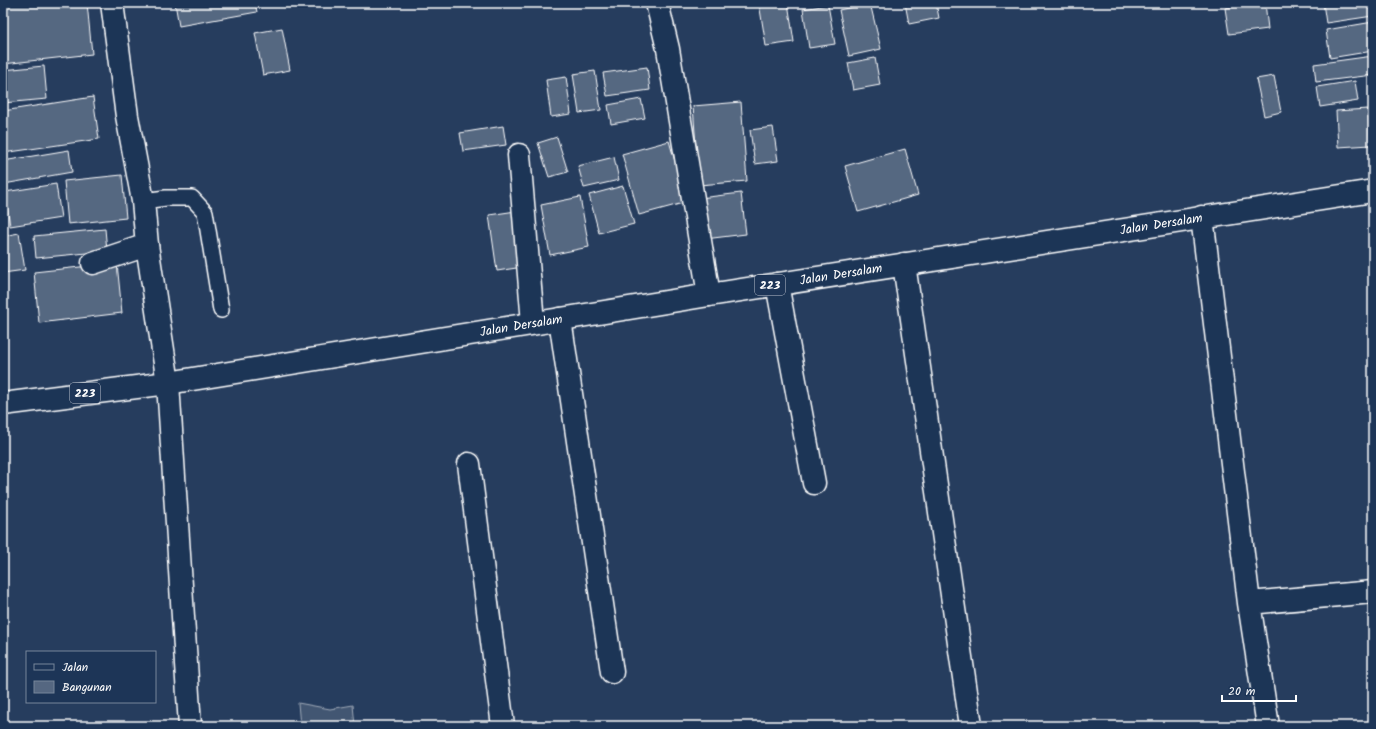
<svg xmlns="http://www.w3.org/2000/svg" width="1376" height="729" font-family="Kalam,sans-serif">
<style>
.green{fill:#425672;stroke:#a0aab8}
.building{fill:#556781;stroke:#fff}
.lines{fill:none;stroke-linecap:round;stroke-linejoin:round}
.lane-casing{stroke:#fff;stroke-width:18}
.street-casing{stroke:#fff;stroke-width:25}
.secondary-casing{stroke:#fff;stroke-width:25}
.primary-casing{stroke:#fff;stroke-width:25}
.lane{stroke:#1d3557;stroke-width:15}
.street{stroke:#1d3557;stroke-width:22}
.secondary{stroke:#1d3557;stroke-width:22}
.primary{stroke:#1d3557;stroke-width:22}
.labels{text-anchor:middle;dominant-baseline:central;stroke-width:4;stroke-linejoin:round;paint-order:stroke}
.shield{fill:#1d3557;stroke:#bbc2cd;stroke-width:1}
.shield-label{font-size:12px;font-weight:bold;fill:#fff}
.street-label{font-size:13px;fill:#fff;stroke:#1d3557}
</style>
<rect width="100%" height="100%" fill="#263d5e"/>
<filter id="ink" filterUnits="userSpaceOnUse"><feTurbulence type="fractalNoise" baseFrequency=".025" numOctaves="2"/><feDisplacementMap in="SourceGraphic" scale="8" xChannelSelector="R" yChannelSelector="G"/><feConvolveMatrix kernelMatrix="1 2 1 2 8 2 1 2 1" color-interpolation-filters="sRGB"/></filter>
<g filter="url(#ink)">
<path class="green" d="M 298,703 L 330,709 L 353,705 L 355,726 L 300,726 Z"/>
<path class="building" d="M 3,3 L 87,3 L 92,54 L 3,64 Z
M 175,3 L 255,3 L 257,12 L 179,26 Z
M 759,3 L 788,3 L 794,42 L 766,46 Z
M 870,3 L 881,49 L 849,56 L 839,10 Z
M 905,3 L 936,3 L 939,18 L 909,24 Z
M 1265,3 L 1268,29 L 1229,34 L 1225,8 Z
M 1323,3 L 1371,3 L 1373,16 L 1326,23 Z
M 828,5 L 835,44 L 809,48 L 803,9 Z
M 1373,22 L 1373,51 L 1330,58 L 1326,30 Z
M 282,28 L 290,70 L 263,75 L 255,33 Z
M 1373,56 L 1373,75 L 1316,82 L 1314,64 Z
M 875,58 L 880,85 L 853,90 L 848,63 Z
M 44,66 L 47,99 L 3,103 L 3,70 Z
M 647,67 L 650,90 L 607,96 L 603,73 Z
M 595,71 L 601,110 L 579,113 L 573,74 Z
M 1274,76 L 1281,112 L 1264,116 L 1256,79 Z
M 566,77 L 571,114 L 551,117 L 546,80 Z
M 1355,81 L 1358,101 L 1320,107 L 1317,87 Z
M 93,97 L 99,139 L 3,153 L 3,111 Z
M 641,99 L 645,118 L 611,124 L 608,105 Z
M 741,102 L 747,181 L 699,185 L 693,106 Z
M 1368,109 L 1371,145 L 1338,147 L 1336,111 Z
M 503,126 L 506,145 L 463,151 L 460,133 Z
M 773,127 L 778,161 L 755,164 L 750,130 Z
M 557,137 L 568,172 L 549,177 L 538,143 Z
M 669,141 L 687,202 L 639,215 L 622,154 Z
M 905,149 L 918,195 L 858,212 L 845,166 Z
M 69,150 L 72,172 L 4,184 L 3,161 Z
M 614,157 L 619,180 L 584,188 L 578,166 Z
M 122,175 L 126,218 L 68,224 L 64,181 Z
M 56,184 L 61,218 L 10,226 L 5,192 Z
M 623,186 L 634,224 L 599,233 L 589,195 Z
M 741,193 L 746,234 L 705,239 L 700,198 Z
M 580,197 L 589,247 L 550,255 L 541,205 Z
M 516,211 L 523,267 L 497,271 L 489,215 Z
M 105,229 L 107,251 L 36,258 L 34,236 Z
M 19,233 L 25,270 L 3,273 L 3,236 Z
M 117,263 L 122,313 L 39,323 L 34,272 Z"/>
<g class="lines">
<g class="lane-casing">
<path id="lane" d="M 143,201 L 166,198 L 192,198 L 205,212 L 221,310"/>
</g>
<g class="street-casing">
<path id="street" d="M 657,3 L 668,49 L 709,295
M 519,155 L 533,323
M 1202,217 L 1249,603 L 1268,726
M 93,263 L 147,245
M 904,264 L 971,726
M 777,284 L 814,483
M 560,319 L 612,672
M 469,464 L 503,726
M 1249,603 L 1373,592"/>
</g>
<g class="secondary-casing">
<path id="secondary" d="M 112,3 L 127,116 L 143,201 L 147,245 L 168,383 L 190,726"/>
</g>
<g class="primary-casing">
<g id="primary">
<path id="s1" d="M 3,404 L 168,383 L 709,295 L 1373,191"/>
</g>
</g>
<use href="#lane" class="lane"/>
<use href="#street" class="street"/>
<use href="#secondary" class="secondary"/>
<use href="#primary" class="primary"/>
</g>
</g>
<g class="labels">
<g class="shield">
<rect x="755" y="275" width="30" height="20" rx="3"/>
<rect x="70" y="383" width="30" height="20" rx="3"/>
</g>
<g class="shield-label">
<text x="770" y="285">223</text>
<text x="85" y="393">223</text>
</g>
<g class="street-label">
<text stroke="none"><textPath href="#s1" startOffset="1172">Jalan Dersalam</textPath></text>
<text stroke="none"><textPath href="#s1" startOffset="848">Jalan Dersalam</textPath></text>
<text stroke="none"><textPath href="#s1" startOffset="524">Jalan Dersalam</textPath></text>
</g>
</g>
<rect width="1376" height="729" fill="none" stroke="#1d3557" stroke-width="16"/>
<rect x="8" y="8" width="1360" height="713" fill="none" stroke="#fff" stroke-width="1.5" filter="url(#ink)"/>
<rect x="26" y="651" width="130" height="52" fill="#1d3557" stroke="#77869a"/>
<rect x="34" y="664" width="20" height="6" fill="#1d3557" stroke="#77869a"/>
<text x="62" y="671" font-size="12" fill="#ffffff">Jalan</text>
<rect x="34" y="681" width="20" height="12" fill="#556781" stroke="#77869a"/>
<text x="62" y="691" font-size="12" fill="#ffffff">Bangunan</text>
<path d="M1222 695v6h74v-6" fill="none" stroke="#ffffff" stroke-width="2"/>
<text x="1228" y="695" font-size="12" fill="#ffffff" stroke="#1d3557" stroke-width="3" paint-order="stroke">20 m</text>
</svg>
